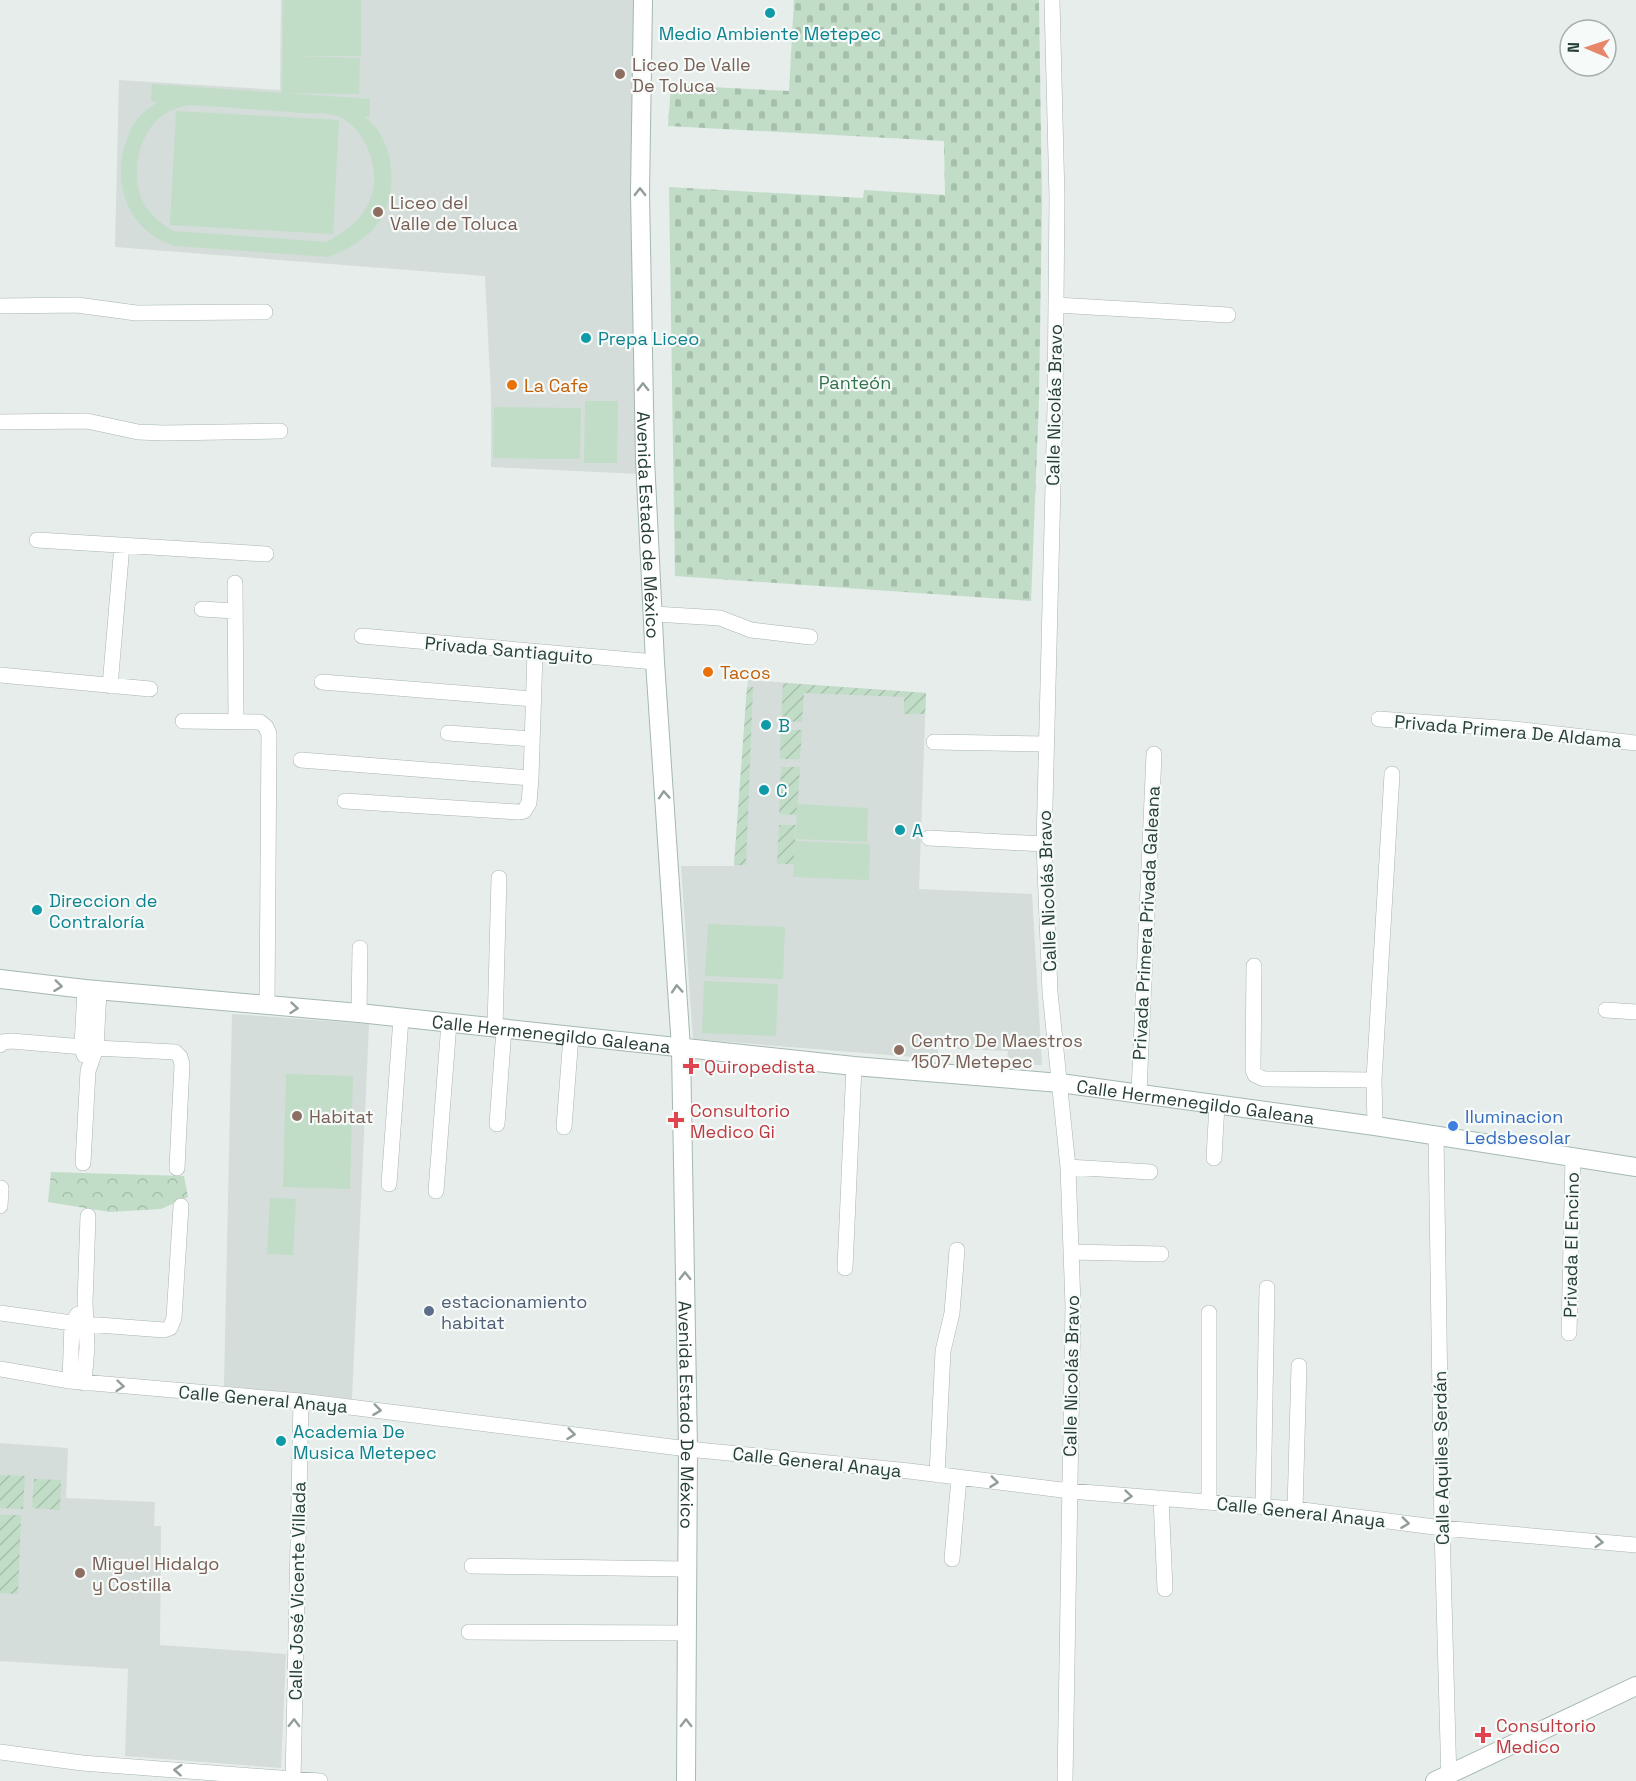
<svg xmlns="http://www.w3.org/2000/svg" width="1636" height="1781" font-family="'Space Grotesk',sans-serif">
<style>
.built{fill:#d4ddd9}
.cemetery{fill:url(#cemetery-stones)}
.park{fill:url(#park-crowns)}
.garden{fill:url(#garden-furrows)}
.pitch{fill:#c1ddc8;fill-rule:evenodd}
.lines{fill:none;stroke-linecap:round;stroke-linejoin:round}
.street-casing{stroke:#a9b5b1;stroke-width:16}
.secondary-casing{stroke:#a5b8b1;stroke-width:20}
.street{stroke:#fff;stroke-width:15}
.secondary{stroke:#fff;stroke-width:18}
.oneway{stroke:#929e9b}
.culture-dot{fill:#0f9aa8;stroke:#f6faf8;stroke-width:2}
.education-dot{fill:#8d6e63;stroke:#f6faf8;stroke-width:2}
.food-dot{fill:#e8710a;stroke:#f6faf8;stroke-width:2}
.health-dot{fill:#e0444e;stroke:#f6faf8;stroke-width:2}
.shop-dot{fill:#3f7fe0;stroke:#f6faf8;stroke-width:2}
.service-dot{fill:#5c6f8a;stroke:#f6faf8;stroke-width:2}
.labels{text-anchor:middle;dominant-baseline:central;stroke-width:4.5;stroke-linejoin:round;paint-order:stroke}
.culture-label{font-size:18px;fill:#0d838f;stroke:#f6faf8;text-anchor:start}
.education-label{font-size:18px;fill:#785e54;stroke:#f6faf8;text-anchor:start}
.park-label{font-size:18px;fill:#33724b;stroke:#f6faf8}
.food-label{font-size:18px;fill:#c56008;stroke:#f6faf8;text-anchor:start}
.street-label{font-size:18px;fill:#263e37;stroke:#f6faf8}
.health-label{font-size:18px;fill:#be3a42;stroke:#f6faf8;text-anchor:start}
.shop-label{font-size:18px;fill:#366cbe;stroke:#f6faf8;text-anchor:start}
.service-label{font-size:18px;fill:#4e5e75;stroke:#f6faf8;text-anchor:start}
</style>
<defs>
<pattern id="cemetery-stones" width="16" height="16" patternUnits="userSpaceOnUse" patternTransform="scale(1.5)"><rect width="16" height="16" fill="#c1ddc8"/><path d="M2 7V4a2 2 0 0 1 4 0v3zM10 15v-3a2 2 0 0 1 4 0v3z" fill="#a6bfac"/></pattern>
<pattern id="park-crowns" width="20" height="18" patternUnits="userSpaceOnUse" patternTransform="scale(1.5)"><rect width="20" height="18" fill="#c1ddc8"/><path d="M2 6a3 3 0 1 1 6 0M12 15a3 3 0 1 1 6 0" fill="none" stroke="#a6bfac"/></pattern>
<pattern id="garden-furrows" width="10" height="10" patternUnits="userSpaceOnUse" patternTransform="scale(1.5)"><rect width="10" height="10" fill="#c1ddc8"/><path d="M-1 1l2-2M0 10L10 0M9 11l2-2" fill="none" stroke="#a6bfac"/></pattern>
</defs>
<rect width="100%" height="100%" fill="#e6edea"/>
<path class="built" d="M 281,0 L 635,0 L 639,474 L 491,467 L 491,395 L 485,276 L 115,247 L 119,80 L 280,90 Z
M 748,680 L 926,693 L 919,889 L 1032,894 L 1042,1065 L 1007,1064 L 1008,1051 L 938,1048 L 938,1059 L 693,1039 L 681,866 L 734,866 Z
M 232,1014 L 369,1024 L 352,1399 L 224,1386 Z
M 0,1443 L 68,1448 L 66,1498 L 155,1502 L 154,1526 L 161,1526 L 160,1645 L 286,1654 L 281,1768 L 125,1756 L 128,1669 L 0,1661 Z"/>
<path class="cemetery" d="M 794,0 L 1039,0 L 1042,202 L 1039,399 L 1031,601 L 675,576 L 669,187 L 863,198 L 864,190 L 945,195 L 944,141 L 668,126 L 671,85 L 789,91 Z"/>
<path class="park" d="M 51,1172 L 184,1176 L 188,1197 L 161,1209 L 110,1212 L 48,1202 Z"/>
<path class="garden" d="M 783,683 L 926,693 L 925,714 L 904,714 L 904,697 L 804,693 L 802,722 L 781,721 Z
M 747,687 L 753,687 L 746,865 L 734,865 Z
M 781,730 L 802,730 L 800,759 L 780,759 Z
M 781,767 L 800,767 L 797,815 L 779,814 Z
M 779,825 L 796,825 L 794,864 L 777,864 Z
M 0,1475 L 25,1476 L 23,1509 L 0,1508 Z
M 34,1479 L 61,1480 L 60,1510 L 32,1508 Z
M 0,1515 L 21,1515 L 18,1594 L 0,1593 Z"/>
<path class="pitch" d="M 283,0 L 361,0 L 361,56 L 291,56 L 360,58 L 359,94 L 286,93 L 370,99 L 370,116 L 365,117 C 394,139 399,187 381,219 C 370,237 348,250 329,257 L 175,246 C 131,233 112,188 125,145 C 128,135 133,124 140,116 C 145,110 152,106 158,102 L 151,101 L 152,84 L 282,93 ZM 189,105 C 226,107 263,110 300,113 C 311,114 326,112 337,116 C 361,125 375,156 374,180 C 373,210 352,229 326,242 L 173,231 C 162,224 149,214 143,202 C 130,175 138,133 163,115 C 170,110 180,107 189,105 Z
M 176,111 L 339,120 L 333,234 L 170,225 Z
M 585,401 L 618,401 L 617,463 L 584,463 Z
M 494,407 L 581,408 L 580,459 L 493,458 Z
M 797,804 L 868,808 L 867,842 L 796,839 Z
M 795,841 L 870,844 L 869,880 L 793,877 Z
M 708,924 L 785,927 L 783,979 L 705,976 Z
M 704,981 L 778,984 L 776,1036 L 702,1033 Z
M 286,1074 L 353,1076 L 350,1189 L 283,1187 Z
M 270,1198 L 296,1199 L 293,1255 L 267,1254 Z"/>
<g class="lines">
<g class="street-casing">
<path id="street" d="M 1052,0 L 1057,198 L 1055,407 L 1044,844 L 1050,992 L 1068,1167 L 1073,1305 L 1065,1781
M 1056,305 L 1228,315
M 0,306 L 77,305 L 136,313 L 265,312
M 0,422 L 87,421 L 138,432 L 164,433 L 280,431
M 37,540 L 266,554
M 235,583 L 236,721
M 202,609 L 235,611
M 654,614 L 720,618 L 751,630 L 810,637
M 362,636 L 655,662
M 0,675 L 150,689
M 322,682 L 533,699
M 110,686 L 122,545
M 1379,719 L 1514,729 L 1636,743
M 183,721 L 260,722 L 266,727 L 269,734 L 267,1005
M 448,733 L 532,739
M 934,742 L 1045,744
M 301,760 L 531,778
M 345,801 L 518,812 L 524,811 L 529,803 L 531,778 L 535,653
M 929,838 L 1044,844
M 1254,966 L 1253,1070 L 1255,1075 L 1264,1079 L 1374,1080
M 1606,1010 L 1636,1012
M 359,1013 L 360,948
M 495,1028 L 499,878
M 0,1045 L 2,1042 L 11,1041 L 96,1048 L 175,1052 L 180,1057 L 182,1064 L 177,1168
M 84,1055 L 82,1047 L 85,989
M 1139,1092 L 1154,754
M 497,1124 L 504,1029
M 1375,1126 L 1374,1080 L 1392,774
M 564,1127 L 571,1036
M 1436,1135 L 1442,1528 L 1449,1781
M 1214,1158 L 1217,1104
M 83,1163 L 88,1071 L 96,1048 L 99,990
M 1068,1167 L 1150,1172
M 389,1184 L 401,1018
M 436,1191 L 449,1023
M 0,1206 L 1,1188
M 1071,1252 L 1161,1254
M 845,1268 L 854,1066
M 0,1313 L 72,1323 L 164,1330 L 170,1328 L 174,1318 L 181,1206
M 1569,1333 L 1573,1157
M 0,1369 L 70,1381 L 301,1401 L 688,1449 L 909,1471 L 1070,1491 L 1295,1509 L 1442,1528 L 1636,1545
M 70,1381 L 72,1323 L 78,1314
M 84,1383 L 87,1347 L 85,1303 L 88,1216
M 937,1475 L 943,1351 L 952,1313 L 957,1250
M 1161,1498 L 1165,1589
M 1209,1502 L 1209,1313
M 1263,1506 L 1267,1288
M 1295,1509 L 1299,1366
M 952,1559 L 959,1478
M 472,1566 L 686,1569
M 469,1632 L 686,1633
M 0,1752 L 82,1763 L 320,1781
M 293,1781 L 301,1401"/>
</g>
<g class="secondary-casing">
<g id="secondary">
<path id="s1" d="M 643,0 L 640,193 L 645,459 L 655,662 L 681,1048 L 688,1449 L 686,1781"/>
<path id="s2" d="M 0,979 L 85,989 L 359,1013 L 854,1066 L 1060,1083 L 1375,1126 L 1636,1167"/>
<path d="M 1435,1781 L 1636,1686"/>
</g>
</g>
<use href="#street" class="street"/>
<use href="#secondary" class="secondary"/>
</g>
<defs><path id="oneway-chevron" d="M-2-3.5L2.5 0L-2 3.5" fill="none" stroke-width="1.6" stroke-linecap="round" stroke-linejoin="round" transform="scale(1.5)"/></defs>
<g class="oneway">
<use href="#oneway-chevron" transform="translate(640 192) rotate(-90)"/>
<use href="#oneway-chevron" transform="translate(643 387) rotate(-91)"/>
<use href="#oneway-chevron" transform="translate(664 795) rotate(-94)"/>
<use href="#oneway-chevron" transform="translate(58 986) rotate(7)"/>
<use href="#oneway-chevron" transform="translate(677 989) rotate(-94)"/>
<use href="#oneway-chevron" transform="translate(294 1008) rotate(5)"/>
<use href="#oneway-chevron" transform="translate(685 1276) rotate(-91)"/>
<use href="#oneway-chevron" transform="translate(120 1386) rotate(5)"/>
<use href="#oneway-chevron" transform="translate(377 1410) rotate(7)"/>
<use href="#oneway-chevron" transform="translate(571 1434) rotate(7)"/>
<use href="#oneway-chevron" transform="translate(994 1482) rotate(7)"/>
<use href="#oneway-chevron" transform="translate(1128 1496) rotate(5)"/>
<use href="#oneway-chevron" transform="translate(1405 1523) rotate(7)"/>
<use href="#oneway-chevron" transform="translate(1599 1542) rotate(5)"/>
<use href="#oneway-chevron" transform="translate(294 1723) rotate(-89)"/>
<use href="#oneway-chevron" transform="translate(686 1723) rotate(-90)"/>
<use href="#oneway-chevron" transform="translate(178 1770) rotate(-176)"/>
</g>
<g class="culture-dot">
<circle cx="770" cy="13" r="6"/>
<circle cx="586" cy="338" r="6"/>
<circle cx="766" cy="725" r="6"/>
<circle cx="764" cy="790" r="6"/>
<circle cx="900" cy="830" r="6"/>
<circle cx="37" cy="910" r="6"/>
<circle cx="281" cy="1441" r="6"/>
</g>
<g class="education-dot">
<circle cx="620" cy="74" r="6"/>
<circle cx="378" cy="212" r="6"/>
<circle cx="899" cy="1050" r="6"/>
<circle cx="297" cy="1116" r="6"/>
<circle cx="80" cy="1573" r="6"/>
</g>
<g class="food-dot">
<circle cx="512" cy="385" r="6"/>
<circle cx="708" cy="672" r="6"/>
</g>
<g class="health-dot">
<path d="M688 1057h6v6h6v6h-6v6h-6v-6h-6v-6h6z"/>
<path d="M673 1111h6v6h6v6h-6v6h-6v-6h-6v-6h6z"/>
<path d="M1480 1726h6v6h6v6h-6v6h-6v-6h-6v-6h6z"/>
</g>
<circle class="shop-dot" cx="1453" cy="1126" r="6"/>
<circle class="service-dot" cx="429" cy="1311" r="6"/>
<g class="labels">
<g class="culture-label">
<text x="770" y="33" text-anchor="middle">Medio Ambiente Metepec</text>
<text x="598" y="338">Prepa Liceo</text>
<text x="778" y="725">B</text>
<text x="776" y="790">C</text>
<text x="912" y="830">A</text>
<text x="49" y="900">Direccion de<tspan x="49" dy="21">Contraloría</tspan></text>
<text x="293" y="1431">Academia De<tspan x="293" dy="21">Musica Metepec</tspan></text>
</g>
<g class="education-label">
<text x="632" y="64">Liceo De Valle<tspan x="632" dy="21">De Toluca</tspan></text>
<text x="390" y="202">Liceo del<tspan x="390" dy="21">Valle de Toluca</tspan></text>
<text x="911" y="1040">Centro De Maestros<tspan x="911" dy="21">1507 Metepec</tspan></text>
<text x="309" y="1116">Habitat</text>
<text x="92" y="1563">Miguel Hidalgo<tspan x="92" dy="21">y Costilla</tspan></text>
</g>
<g class="park-label">
<text x="855" y="382">Panteón</text>
</g>
<g class="food-label">
<text x="524" y="385">La Cafe</text>
<text x="720" y="672">Tacos</text>
</g>
<g class="street-label">
<text transform="translate(1054 405) rotate(-89)">Calle Nicolás Bravo</text>
<text stroke="none"><textPath href="#s1" startOffset="525">Avenida Estado de México</textPath></text>
<text transform="translate(509 650) rotate(5)">Privada Santiaguito</text>
<text transform="translate(1508 731) rotate(5)">Privada Primera De Aldama</text>
<text transform="translate(1047 891) rotate(-92)">Calle Nicolás Bravo</text>
<text transform="translate(1146 923) rotate(-87)">Privada Primera Privada Galeana</text>
<text stroke="none"><textPath href="#s2" startOffset="554">Calle Hermenegildo Galeana</textPath></text>
<text stroke="none"><textPath href="#s2" startOffset="1202">Calle Hermenegildo Galeana</textPath></text>
<text transform="translate(1571 1245) rotate(-89)">Privada El Encino</text>
<text transform="translate(1071 1376) rotate(-89)">Calle Nicolás Bravo</text>
<text transform="translate(263 1399) rotate(5)">Calle General Anaya</text>
<text stroke="none"><textPath href="#s1" startOffset="1416">Avenida Estado De México</textPath></text>
<text transform="translate(1441 1458) rotate(-91)">Calle Aquiles Serdán</text>
<text transform="translate(817 1462) rotate(6)">Calle General Anaya</text>
<text transform="translate(1301 1512) rotate(6)">Calle General Anaya</text>
<text transform="translate(297 1591) rotate(-89)">Calle José Vicente Villada</text>
</g>
<g class="health-label">
<text x="704" y="1066">Quiropedista</text>
<text x="690" y="1110">Consultorio<tspan x="690" dy="21">Medico Gi</tspan></text>
<text x="1496" y="1725">Consultorio<tspan x="1496" dy="21">Medico</tspan></text>
</g>
<g class="shop-label">
<text x="1465" y="1116">Iluminacion<tspan x="1465" dy="21">Ledsbesolar</tspan></text>
</g>
<g class="service-label">
<text x="441" y="1301">estacionamiento<tspan x="441" dy="21">habitat</tspan></text>
</g>
</g>
<g transform="translate(1588 48) rotate(272)"><circle r="28" fill="#f6faf8" stroke="#a3afab" stroke-width="1.5"/>
<path d="M0-4.5L10 22L0 15L-10 22Z" fill="#e7876a"/>
<text y="-9" font-size="16" font-weight="bold" text-anchor="middle" fill="#263e37">N</text>
</g>
</svg>
